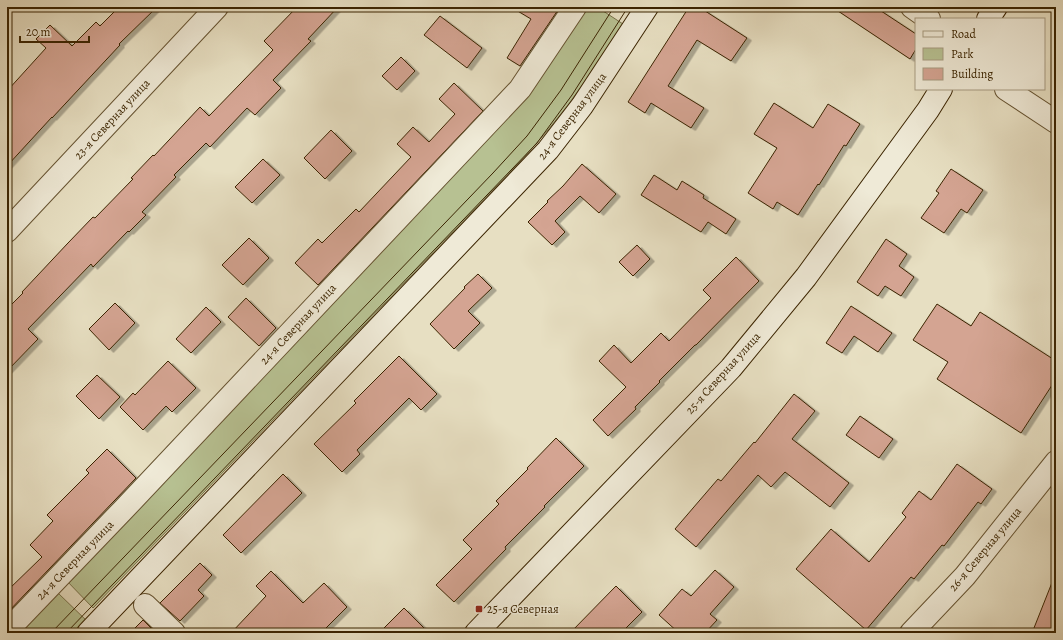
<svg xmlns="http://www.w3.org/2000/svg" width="1063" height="640" font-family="Alegreya,serif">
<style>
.green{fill:#b7c192;stroke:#79724a}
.building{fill:#d4a492;stroke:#3b2401;filter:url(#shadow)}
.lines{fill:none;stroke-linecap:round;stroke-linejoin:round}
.street-casing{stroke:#665331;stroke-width:24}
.secondary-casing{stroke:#3b2401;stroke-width:24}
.street{stroke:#efead7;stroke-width:22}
.secondary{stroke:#efead7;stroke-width:22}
.tram{stroke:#3b2401;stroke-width:1}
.poi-dot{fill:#8f2418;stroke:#efead7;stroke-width:1.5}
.labels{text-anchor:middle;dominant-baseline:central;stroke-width:3;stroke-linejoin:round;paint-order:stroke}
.street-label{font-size:12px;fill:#3b2401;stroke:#efead7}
.poi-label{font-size:12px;fill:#3b2401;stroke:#efead7;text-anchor:start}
</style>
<defs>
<filter id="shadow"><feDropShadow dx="4.5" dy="2.5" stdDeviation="0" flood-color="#0004"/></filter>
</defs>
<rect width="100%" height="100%" fill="#e7dfc2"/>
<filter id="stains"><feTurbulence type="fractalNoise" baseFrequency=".005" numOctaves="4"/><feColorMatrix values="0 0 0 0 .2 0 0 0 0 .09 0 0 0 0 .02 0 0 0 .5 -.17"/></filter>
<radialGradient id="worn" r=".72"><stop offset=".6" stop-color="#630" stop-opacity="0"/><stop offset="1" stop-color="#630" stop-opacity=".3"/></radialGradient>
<path class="green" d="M 581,7 L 597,7 L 623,24 L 583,84 L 568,105 L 548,130 L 519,163 L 93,608 L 65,579 Z
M 58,593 L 89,623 L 79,633 L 20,633 Z"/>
<path class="building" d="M 119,7 L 157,7 L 119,44 L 120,45 L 52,118 L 52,117 L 7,166 L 7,91 L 46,48 L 36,39 L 50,25 L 72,46 L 96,22 L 100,26 Z
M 297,7 L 338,7 L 308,39 L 311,41 L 273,80 L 281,88 L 255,115 L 247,108 L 210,147 L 206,143 L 174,175 L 176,177 L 142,212 L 146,215 L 129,232 L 128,231 L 93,267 L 91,264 L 28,329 L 38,339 L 7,371 L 7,309 L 23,293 L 22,292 L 68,243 L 93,217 L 95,218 L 133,179 L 131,178 L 153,155 L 154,156 L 200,107 L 209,116 L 273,50 L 264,41 Z
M 511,7 L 560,7 L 520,66 L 507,58 L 531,19 Z
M 689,7 L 699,7 L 747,38 L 731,61 L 697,40 L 668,86 L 704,108 L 691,128 L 651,103 L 645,113 L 628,102 Z
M 832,7 L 875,7 L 916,34 L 916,49 L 910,59 Z
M 440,16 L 482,48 L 467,68 L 424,35 Z
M 401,57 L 415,71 L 397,90 L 382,76 Z
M 454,83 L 483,111 L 318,285 L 295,263 L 318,239 L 322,243 L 356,209 L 359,212 L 411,157 L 397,144 L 413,127 L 429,142 L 455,114 L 439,99 Z
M 774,103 L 813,128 L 828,104 L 860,124 L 846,146 L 844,145 L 819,185 L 818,184 L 798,215 L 777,202 L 773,209 L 748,193 L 777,148 L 754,134 Z
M 331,130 L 352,151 L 325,179 L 304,158 Z
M 263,159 L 280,175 L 252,203 L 235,187 Z
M 582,164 L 616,194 L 599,213 L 580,196 L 555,221 L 565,232 L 552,245 L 528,222 L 548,202 L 547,201 L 563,186 Z
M 951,169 L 983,190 L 967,213 L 961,209 L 944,233 L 921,218 L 939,193 L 936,191 Z
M 654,175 L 677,190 L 682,181 L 704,195 L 703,198 L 736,219 L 726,234 L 708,222 L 701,232 L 641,195 Z
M 249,238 L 269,258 L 243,285 L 222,265 Z
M 886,239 L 907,254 L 899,266 L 914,277 L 901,296 L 885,286 L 878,296 L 857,282 Z
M 637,245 L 650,259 L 633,276 L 619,262 Z
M 736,257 L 759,281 L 696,345 L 695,345 L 659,381 L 660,382 L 635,407 L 636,409 L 608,436 L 593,420 L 626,387 L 599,361 L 614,345 L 631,363 L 661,333 L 669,341 L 711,298 L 703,290 Z
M 478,274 L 492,288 L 468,311 L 480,323 L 454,349 L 430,324 L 465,288 L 464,287 Z
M 246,298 L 276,328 L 259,346 L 228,317 Z
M 115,303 L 135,323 L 109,350 L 89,329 Z
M 937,304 L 971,326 L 980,312 L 1056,361 L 1056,379 L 1021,433 L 937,379 L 948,362 L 913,340 Z
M 851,306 L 892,333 L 878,352 L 854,336 L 842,353 L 826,343 Z
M 206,307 L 221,322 L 191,353 L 176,339 Z
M 399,356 L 437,394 L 421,410 L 409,398 L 357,450 L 360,454 L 342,472 L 314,444 L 356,403 L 354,401 Z
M 168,361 L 196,388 L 172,412 L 166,406 L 143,430 L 120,407 L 133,393 L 135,395 Z
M 97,375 L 120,397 L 99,419 L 76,396 Z
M 794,394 L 815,411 L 792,439 L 849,483 L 830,507 L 785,472 L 771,487 L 758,475 L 696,547 L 675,529 L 718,479 L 721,481 L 754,442 L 755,443 Z
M 860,416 L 893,439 L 879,458 L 846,435 Z
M 556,438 L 584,466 L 544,506 L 545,507 L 505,547 L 506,549 L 454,602 L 436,585 L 472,549 L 463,540 L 499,504 L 496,501 L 528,469 L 527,468 Z
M 107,449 L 136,478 L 7,613 L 7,591 L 42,557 L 30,545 L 53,521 L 47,515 L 89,473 L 86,470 Z
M 957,464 L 992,489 L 981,504 L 978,502 L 944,546 L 942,545 L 914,579 L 911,577 L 866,630 L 796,569 L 831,529 L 869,562 L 906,517 L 902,513 L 919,491 L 931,500 Z
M 283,474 L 302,493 L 241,553 L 223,535 Z
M 200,563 L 212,575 L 198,590 L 204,596 L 180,621 L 160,603 Z
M 715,570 L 734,587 L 710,614 L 717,620 L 705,633 L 679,633 L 659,615 L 682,589 L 691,596 Z
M 271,571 L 303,603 L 324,583 L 347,607 L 321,633 L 231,633 L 266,596 L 256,586 Z
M 1055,575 L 1056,633 L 1032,633 Z
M 616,586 L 642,612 L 621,633 L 570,633 Z
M 404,608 L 429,633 L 379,633 Z
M 143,620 L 156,633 L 130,633 Z"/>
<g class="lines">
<g class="street-casing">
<path id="street" d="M 912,7 L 929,19
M 1006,89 L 1056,122
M 7,231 L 217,7
M 145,605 L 174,633
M 7,631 L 124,509 L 520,89 L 575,7
M 911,633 L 965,576 L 1056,462"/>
</g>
<g class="secondary-casing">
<path id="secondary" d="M 988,19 L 996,7
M 88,633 L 548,150 L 582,106 L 647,7
M 476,633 L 731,368 L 806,277 L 928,110 L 941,89"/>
</g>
<use href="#street" class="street"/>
<use href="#secondary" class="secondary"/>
<path class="tram" d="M 51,633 L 493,173 L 527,136 L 561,90 L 614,7
M 66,633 L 537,143 L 572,95 L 628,7"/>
</g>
<rect class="poi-dot" x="475" y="605" width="8" height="8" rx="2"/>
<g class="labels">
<g class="street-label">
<text transform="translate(572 116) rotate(-53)">24-я Северная улица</text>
<text transform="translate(112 119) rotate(-47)">23-я Северная улица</text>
<text transform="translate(298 324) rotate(-47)">24-я Северная улица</text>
<text transform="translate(723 373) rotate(-48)">25-я Северная улица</text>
<text transform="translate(985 549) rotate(-50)">26-я Северная улица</text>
<text transform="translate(75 560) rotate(-46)">24-я Северная улица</text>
</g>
<g class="poi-label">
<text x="487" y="609">25-я Северная</text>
</g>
</g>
<rect width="1063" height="640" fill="none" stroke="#e7dfc2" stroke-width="24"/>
<rect x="8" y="8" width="1047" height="624" fill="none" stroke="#3b2401" stroke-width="2"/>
<rect x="12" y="12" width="1039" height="616" fill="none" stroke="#3b2401"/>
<rect x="915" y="18" width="130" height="72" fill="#efead7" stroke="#a79b81"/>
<rect x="923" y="31" width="20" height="6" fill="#efead7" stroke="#a79b81"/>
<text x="951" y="38" font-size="12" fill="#3b2401">Road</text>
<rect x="923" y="48" width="20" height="12" fill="#b7c192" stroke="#a79b81"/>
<text x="951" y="58" font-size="12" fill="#3b2401">Park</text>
<rect x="923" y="68" width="20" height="12" fill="#d4a492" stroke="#a79b81"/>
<text x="951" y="78" font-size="12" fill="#3b2401">Building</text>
<path d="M20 36v6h69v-6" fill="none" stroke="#3b2401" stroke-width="2"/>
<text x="26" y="36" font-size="12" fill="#3b2401" stroke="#efead7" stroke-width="3" paint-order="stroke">20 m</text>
<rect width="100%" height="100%" filter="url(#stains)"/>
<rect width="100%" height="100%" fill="url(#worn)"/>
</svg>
